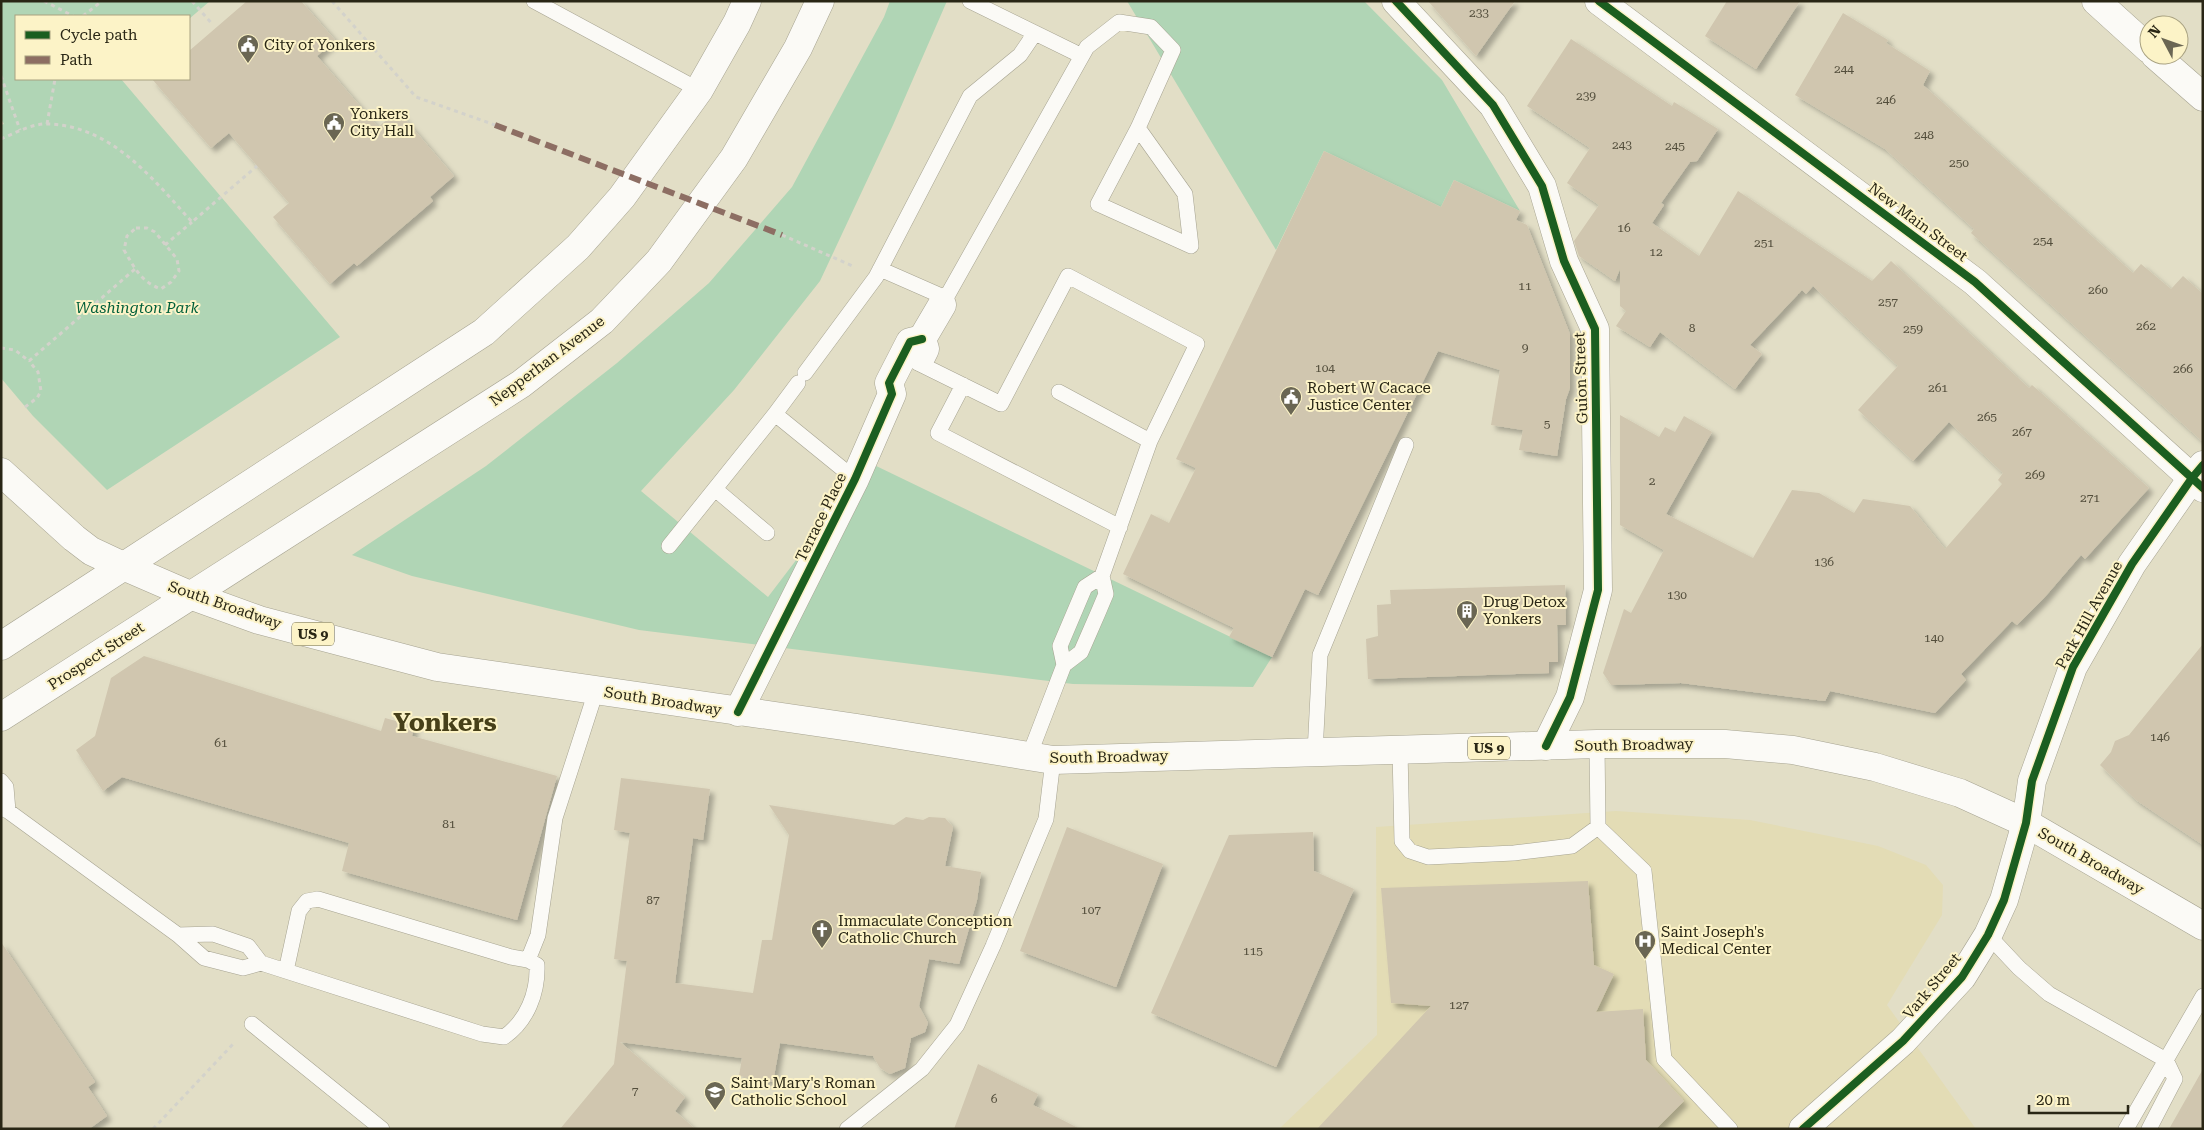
<svg xmlns="http://www.w3.org/2000/svg" width="2204" height="1130" font-family="'Roboto Serif',serif">
<style>
.built{fill:#e3dcb5}
.green{fill:#b0d5b5}
.building{fill:#d0c6af;filter:url(#shadow)}
.lines{fill:none;stroke-linecap:round;stroke-linejoin:round}
.service-casing{stroke:#a6a391;stroke-width:16}
.minor-casing{stroke:#a6a391;stroke-width:29}
.tertiary-casing{stroke:#a6a391;stroke-width:29}
.primary-casing{stroke:#a6a391;stroke-width:29}
.path{stroke:#d3d2cb;stroke-width:3;stroke-dasharray:4 4;stroke-linecap:butt}
.service{stroke:#fbfaf6;stroke-width:15}
.minor{stroke:#fbfaf6;stroke-width:28}
.tertiary{stroke:#fbfaf6;stroke-width:28}
.primary{stroke:#fbfaf6;stroke-width:28}
.quiet{stroke:#8d6e63;stroke-width:6;stroke-dasharray:12 6;stroke-linecap:butt}
.cycleway-casing{stroke:#fcf3c7;stroke-width:11}
.cycleway{stroke:#1b5e20;stroke-width:8}
.labels{text-anchor:middle;dominant-baseline:central;stroke-width:4;stroke-linejoin:round;paint-order:stroke}
.number-label{font-size:12px;fill:#534e3c}
.shield{fill:#fcf3c7;stroke:#68644a;stroke-width:1}
.shield-label{font-size:14px;font-weight:bold;fill:#292615}
.poi-label{font-size:15px;fill:#292615;stroke:#fcf3c7;text-anchor:start}
.street-label{font-size:15px;fill:#292615;stroke:#fcf3c7}
.park-label{font-size:15px;font-style:italic;fill:#005f3a;stroke:#fcf3c7}
.town-label{font-size:25px;font-weight:bold;fill:#474019;stroke:#fcf3c7}
</style>
<defs>
<filter id="shadow"><feDropShadow dx="4.5" dy="4.5" stdDeviation="2.5" flood-color="#0004"/></filter>
</defs>
<rect width="100%" height="100%" fill="#e2dec6"/>
<path class="built" d="M 1616,811 L 1750,820 L 1878,846 L 1926,865 L 1943,885 L 1942,915 L 1887,1005 L 1976,1129 L 1279,1129 L 1377,1035 L 1376,827 Z"/>
<path class="green" d="M 1,1 L 210,1 L 189,19 L 189,16 L 16,16 L 16,79 L 121,79 L 340,337 L 107,490 L 33,416 L 1,378 L 1,125 L 4,124 L 1,119 Z
M 890,1 L 947,1 L 893,125 L 820,281 L 734,390 L 641,491 L 768,597 L 870,463 L 1272,657 L 1253,687 L 1073,684 L 639,630 L 412,576 L 352,555 L 486,466 L 617,363 L 709,283 L 792,187 L 884,17 Z
M 1127,1 L 1364,1 L 1442,80 L 1520,211 L 1454,180 L 1441,207 L 1324,151 L 1276,250 Z"/>
<path class="building" d="M 247,1 L 301,1 L 335,40 L 317,56 L 378,127 L 398,111 L 454,176 L 430,197 L 433,201 L 357,266 L 354,263 L 330,284 L 273,217 L 289,203 L 229,133 L 211,148 L 152,79 L 189,79 L 189,51 Z
M 1428,1 L 1515,1 L 1476,56 Z
M 1727,1 L 1800,1 L 1756,69 L 1705,36 Z
M 1843,13 L 1888,40 L 1886,43 L 1930,71 L 1923,85 L 2133,273 L 2141,264 L 2171,289 L 2183,276 L 2203,294 L 2203,442 L 1971,233 L 1974,229 L 1885,149 L 1795,95 Z
M 1571,39 L 1672,106 L 1674,102 L 1718,129 L 1697,161 L 1690,162 L 1661,203 L 1664,205 L 1652,223 L 1699,256 L 1738,191 L 1872,281 L 1891,261 L 2029,388 L 2032,385 L 2149,488 L 2085,559 L 2081,555 L 2044,598 L 2017,625 L 2012,621 L 1961,674 L 1966,680 L 1935,713 L 1830,691 L 1825,701 L 1681,683 L 1611,685 L 1603,673 L 1624,609 L 1631,613 L 1664,550 L 1620,525 L 1620,415 L 1659,437 L 1665,427 L 1675,432 L 1684,416 L 1712,432 L 1666,514 L 1753,558 L 1792,490 L 1819,493 L 1854,513 L 1863,499 L 1910,506 L 1945,549 L 2002,484 L 1998,480 L 2003,473 L 1949,422 L 1913,461 L 1858,410 L 1898,366 L 1813,286 L 1806,294 L 1802,290 L 1750,345 L 1762,354 L 1735,389 L 1660,332 L 1650,347 L 1616,326 L 1626,311 L 1620,306 L 1620,269 L 1615,281 L 1579,256 L 1574,241 L 1599,205 L 1567,183 L 1590,148 L 1527,106 Z
M 1324,151 L 1441,207 L 1454,180 L 1520,211 L 1516,220 L 1527,225 L 1570,334 L 1570,388 L 1566,399 L 1557,456 L 1519,450 L 1523,430 L 1491,425 L 1500,370 L 1438,351 L 1318,595 L 1305,589 L 1272,657 L 1229,637 L 1234,628 L 1123,574 L 1151,514 L 1169,523 L 1196,468 L 1176,459 Z
M 1565,585 L 1566,625 L 1557,625 L 1558,662 L 1549,662 L 1549,673 L 1368,679 L 1366,639 L 1378,636 L 1377,605 L 1391,604 L 1390,590 Z
M 2203,644 L 2203,845 L 2136,800 L 2100,765 L 2111,752 L 2115,741 L 2129,735 Z
M 144,656 L 381,731 L 385,718 L 414,726 L 412,736 L 557,776 L 517,920 L 342,871 L 349,843 L 122,777 L 103,791 L 76,750 L 95,736 L 111,678 Z
M 621,778 L 710,789 L 703,840 L 693,838 L 675,983 L 753,993 L 762,940 L 772,940 L 789,835 L 769,805 L 894,825 L 906,817 L 923,820 L 929,817 L 945,818 L 953,827 L 945,866 L 981,872 L 977,900 L 959,964 L 929,959 L 919,1006 L 928,1023 L 925,1032 L 911,1038 L 905,1068 L 890,1074 L 880,1068 L 873,1056 L 780,1043 L 773,1082 L 739,1076 L 742,1058 L 620,1042 L 685,1097 L 675,1111 L 695,1129 L 560,1129 L 614,1064 L 627,961 L 614,959 L 630,833 L 614,830 Z
M 1067,827 L 1163,864 L 1116,987 L 1020,951 Z
M 1313,832 L 1314,871 L 1354,889 L 1276,1067 L 1151,1013 L 1229,835 Z
M 1588,881 L 1594,965 L 1614,974 L 1596,1012 L 1643,1009 L 1646,1060 L 1684,1101 L 1656,1129 L 1317,1129 L 1431,1006 L 1391,1003 L 1381,888 Z
M 1,942 L 95,1082 L 88,1087 L 107,1116 L 89,1129 L 1,1129 Z
M 978,1064 L 1038,1094 L 1033,1105 L 1080,1129 L 954,1129 Z
M 2203,1069 L 2203,1129 L 2169,1129 Z"/>
<g class="lines">
<g class="service-casing">
<path id="service" d="M 534,1 L 699,90
M 970,1 L 1082,56
M 880,269 L 946,298
M 942,305 L 1087,47 L 1119,22 L 1151,27 L 1173,50 L 1138,128 L 1098,204 L 1191,246 L 1185,194 L 1138,128
M 918,363 L 1001,404 L 1068,276 L 1197,344 L 1150,441 L 1102,576 L 1106,594 L 1098,613 L 1081,652 L 1064,665
M 805,373 L 876,277 L 970,96 L 1020,55 L 1035,33
M 963,385 L 938,433 L 1120,527
M 1059,392 L 1150,441
M 775,414 L 798,383
M 715,489 L 767,533
M 669,546 L 775,414 L 855,479
M 1597,744 L 1598,827 L 1644,871 L 1664,1059 L 1730,1129
M 1400,750 L 1402,841 L 1410,851 L 1428,857 L 1514,853 L 1572,846 L 1598,827
M 1315,753 L 1320,655 L 1406,445
M 1029,756 L 1064,665 L 1060,646 L 1085,587 L 1102,576
M 1,781 L 6,787 L 8,811 L 1,808
M 8,811 L 178,935 L 204,958 L 243,968 L 261,963
M 178,935 L 213,934 L 248,946 L 261,963 L 482,1034 L 504,1037 C 527,1021 538,993 537,965 L 528,960 L 511,957 L 318,899 L 307,901 L 299,911 L 286,971
M 1988,935 L 2019,968 L 2049,994 L 2166,1060 L 2175,1079 L 2149,1129
M 528,960 L 538,935 L 555,818 L 596,691
M 252,1024 L 382,1129
M 847,1129 L 922,1069 L 957,1025 L 993,946 L 1046,819 L 1053,760
M 2126,1129 L 2203,996"/>
</g>
<g class="minor-casing">
<path id="minor" d="M 1396,1 L 1493,105 L 1542,186 L 1564,261 L 1595,329 L 1598,590 L 1570,697 L 1546,746
M 2096,1 L 2149,49
M 2155,55 L 2203,97
M 921,357 L 925,349 L 922,339 L 942,305
M 738,712 L 855,479 L 892,394 L 889,383 L 910,342 L 922,339"/>
</g>
<g class="tertiary-casing">
<path id="tertiary" d="M 1599,1 L 1975,282 L 2203,488
M 1803,1129 L 1903,1041 L 1962,977 L 1988,935 L 2004,900 L 2026,823 L 2032,781 L 2073,667 L 2132,564 L 2192,478 L 2203,465"/>
</g>
<g class="primary-casing">
<path id="primary" d="M 1,472 L 74,538 L 91,551 L 123,566 L 190,595 L 259,620 L 437,667 L 857,728 L 1053,760 L 1597,744 L 1725,744 L 1793,750 L 1875,767 L 1960,793 L 2026,823 L 2203,926
M 1,646 L 484,332 L 578,247 L 622,197 L 699,90 L 737,23 L 747,1
M 1,717 L 521,384 L 602,321 L 659,261 L 734,158 L 798,48 L 820,1"/>
</g>
<path class="path" d="M 44,1 L 73,16
M 192,1 L 213,25
M 332,1 L 416,97 L 495,125
M 83,16 L 102,1
M 1,76 L 20,130
M 47,124 L 55,79
M 1,139 C 15,133 33,123 48,124 C 112,126 153,179 192,222 L 257,166
M 136,228 L 147,228 L 155,232 L 177,259 L 179,271 L 171,282 L 161,289 C 141,282 134,267 124,250 L 127,236 Z
M 782,235 L 855,267
M 165,245 L 192,222
M 1,348 L 15,350 L 29,361 L 135,269
M 25,407 L 37,398 L 41,391 L 38,372 L 29,361
M 153,1129 L 235,1042"/>
<use href="#service" class="service"/>
<use href="#minor" class="minor"/>
<use href="#tertiary" class="tertiary"/>
<use href="#primary" class="primary"/>
<path class="quiet" d="M 495,125 L 782,235"/>
<g class="cycleway-casing">
<path id="cycleway" d="M 1396,1 L 1493,105 L 1542,186 L 1564,261 L 1595,329 L 1598,590 L 1570,697 L 1546,746
M 1599,1 L 1975,282 L 2203,488
M 738,712 L 855,479 L 892,394 L 889,383 L 910,342 L 922,339
M 1803,1129 L 1903,1041 L 1962,977 L 1988,935 L 2004,900 L 2026,823 L 2032,781 L 2073,667 L 2132,564 L 2192,478 L 2203,465"/>
</g>
<use href="#cycleway" class="cycleway"/>
</g>
<defs>
<g id="civic-pin" transform="scale(1.125)"><path d="M0 17L-7.5 6A9.5 9.5 0 1 1 7.5 6Z" fill="#6a6653" stroke="#fcf3c7"/><path d="M-.6-6.5H3V-4.5H.6V-3L4-1V1h2V6H-6V1h2V-1L-.6-3ZM-1.2 2.5V6h2.4V2.5Z" fill="#fff"/></g>
<g id="building-pin" transform="scale(1.125)"><path d="M0 17L-7.5 6A9.5 9.5 0 1 1 7.5 6Z" fill="#6a6653" stroke="#fcf3c7"/><path d="M-4-6H4V6H1V3H-1V6H-4ZM-2.5-4.3h1.7v1.8h-1.7ZM.8-4.3h1.7v1.8H.8ZM-2.5-1h1.7V.8h-1.7ZM.8-1h1.7V.8H.8Z" fill="#fff"/></g>
<g id="church-pin" transform="scale(1.125)"><path d="M0 17L-7.5 6A9.5 9.5 0 1 1 7.5 6Z" fill="#6a6653" stroke="#fcf3c7"/><path d="M-1.2-6h2.4v3.5h3.3v2.4h-3.3V6h-2.4V-.1h-3.3v-2.4h3.3Z" fill="#fff"/></g>
<g id="hospital-pin" transform="scale(1.125)"><path d="M0 17L-7.5 6A9.5 9.5 0 1 1 7.5 6Z" fill="#6a6653" stroke="#fcf3c7"/><path d="M-5-5h3v3.5h4V-5h3V5h-3V1.5h-4V5h-3Z" fill="#fff"/></g>
<g id="school-pin" transform="scale(1.125)"><path d="M0 17L-7.5 6A9.5 9.5 0 1 1 7.5 6Z" fill="#6a6653" stroke="#fcf3c7"/><path d="M0-5L7-2L0 1L-7-2ZM-4 1L0 2.5L4 1V4Q0 6-4 4Z" fill="#fff"/></g>
</defs>
<g fill-rule="evenodd">
<use href="#civic-pin" x="248" y="45"/>
<use href="#civic-pin" x="334" y="123"/>
<use href="#civic-pin" x="1291" y="397"/>
<use href="#building-pin" x="1467" y="611"/>
<use href="#church-pin" x="822" y="930"/>
<use href="#hospital-pin" x="1645" y="941"/>
<use href="#school-pin" x="715" y="1092"/>
</g>
<g class="labels">
<g class="number-label">
<text x="1479" y="13">233</text>
<text x="1844" y="69">244</text>
<text x="1586" y="96">239</text>
<text x="1886" y="100">246</text>
<text x="1924" y="135">248</text>
<text x="1622" y="145">243</text>
<text x="1675" y="146">245</text>
<text x="1959" y="163">250</text>
<text x="1624" y="228">16</text>
<text x="2043" y="241">254</text>
<text x="1764" y="243">251</text>
<text x="1656" y="252">12</text>
<text x="1525" y="286">11</text>
<text x="2098" y="290">260</text>
<text x="1888" y="302">257</text>
<text x="2146" y="326">262</text>
<text x="1692" y="328">8</text>
<text x="1913" y="329">259</text>
<text x="1525" y="348">9</text>
<text x="1325" y="368">104</text>
<text x="2183" y="369">266</text>
<text x="1938" y="388">261</text>
<text x="1987" y="417">265</text>
<text x="1547" y="424">5</text>
<text x="2022" y="432">267</text>
<text x="2035" y="475">269</text>
<text x="1652" y="481">2</text>
<text x="2090" y="498">271</text>
<text x="1824" y="562">136</text>
<text x="1677" y="595">130</text>
<text x="1934" y="638">140</text>
<text x="2160" y="737">146</text>
<text x="221" y="743">61</text>
<text x="449" y="824">81</text>
<text x="653" y="900">87</text>
<text x="1091" y="910">107</text>
<text x="1253" y="951">115</text>
<text x="1459" y="1005">127</text>
<text x="635" y="1091">7</text>
<text x="994" y="1099">6</text>
</g>
<g class="shield">
<rect x="292" y="622.5" width="42" height="23" rx="4"/>
<rect x="1468" y="736.5" width="42" height="23" rx="4"/>
</g>
<g class="shield-label">
<text x="313" y="634">US 9</text>
<text x="1489" y="748">US 9</text>
</g>
<g class="poi-label">
<text x="264" y="45">City of Yonkers</text>
<text x="350" y="114">Yonkers<tspan x="350" dy="17">City Hall</tspan></text>
<text x="1307" y="388">Robert W Cacace<tspan x="1307" dy="17">Justice Center</tspan></text>
<text x="1483" y="602">Drug Detox<tspan x="1483" dy="17">Yonkers</tspan></text>
<text x="838" y="921">Immaculate Conception<tspan x="838" dy="17">Catholic Church</tspan></text>
<text x="1661" y="932">Saint Joseph's<tspan x="1661" dy="17">Medical Center</tspan></text>
<text x="731" y="1083">Saint Mary's Roman<tspan x="731" dy="17">Catholic School</tspan></text>
</g>
<g class="street-label">
<text transform="translate(1918 222) rotate(37)">New Main Street</text>
<text transform="translate(547 361) rotate(-37)">Nepperhan Avenue</text>
<text transform="translate(1581 378) rotate(-92)">Guion Street</text>
<text transform="translate(821 517) rotate(-64)">Terrace Place</text>
<text transform="translate(225 605) rotate(19)">South Broadway</text>
<text transform="translate(2089 615) rotate(-61)">Park Hill Avenue</text>
<text transform="translate(96 656) rotate(-33)">Prospect Street</text>
<text transform="translate(663 701) rotate(9)">South Broadway</text>
<text transform="translate(1634 745) rotate(-1)">South Broadway</text>
<text transform="translate(1109 757) rotate(-1)">South Broadway</text>
<text transform="translate(2091 861) rotate(30)">South Broadway</text>
<text transform="translate(1932 986) rotate(-50)">Vark Street</text>
</g>
<g class="park-label">
<text x="137" y="308">Washington Park</text>
</g>
<g class="town-label">
<text x="445" y="722">Yonkers</text>
</g>
</g>
<rect width="2204" height="1130" fill="none" stroke="#292615" stroke-width="5"/>
<rect x="15" y="15" width="175" height="65" fill="#fcf3c7" stroke="#a8a180"/>
<rect x="25" y="31" width="25" height="8" fill="#1b5e20" stroke="#a8a180"/>
<text x="60" y="40" font-size="15" fill="#292615">Cycle path</text>
<rect x="25" y="56" width="25" height="8" fill="#8d6e63" stroke="#a8a180"/>
<text x="60" y="65" font-size="15" fill="#292615">Path</text>
<g transform="translate(2164 40) rotate(311)"><circle r="24" fill="#fcf3c7" stroke="#a8a180"/>
<path d="M0-4L9 19L0 12L-9 19Z" fill="#6a6653"/>
<text y="-8" font-size="14" font-weight="bold" text-anchor="middle" fill="#292615">N</text>
</g>
<path d="M2029 1105v8h99v-8" fill="none" stroke="#292615" stroke-width="2.5"/>
<text x="2036" y="1105" font-size="15" fill="#292615" stroke="#fcf3c7" stroke-width="4" paint-order="stroke">20 m</text>
</svg>
